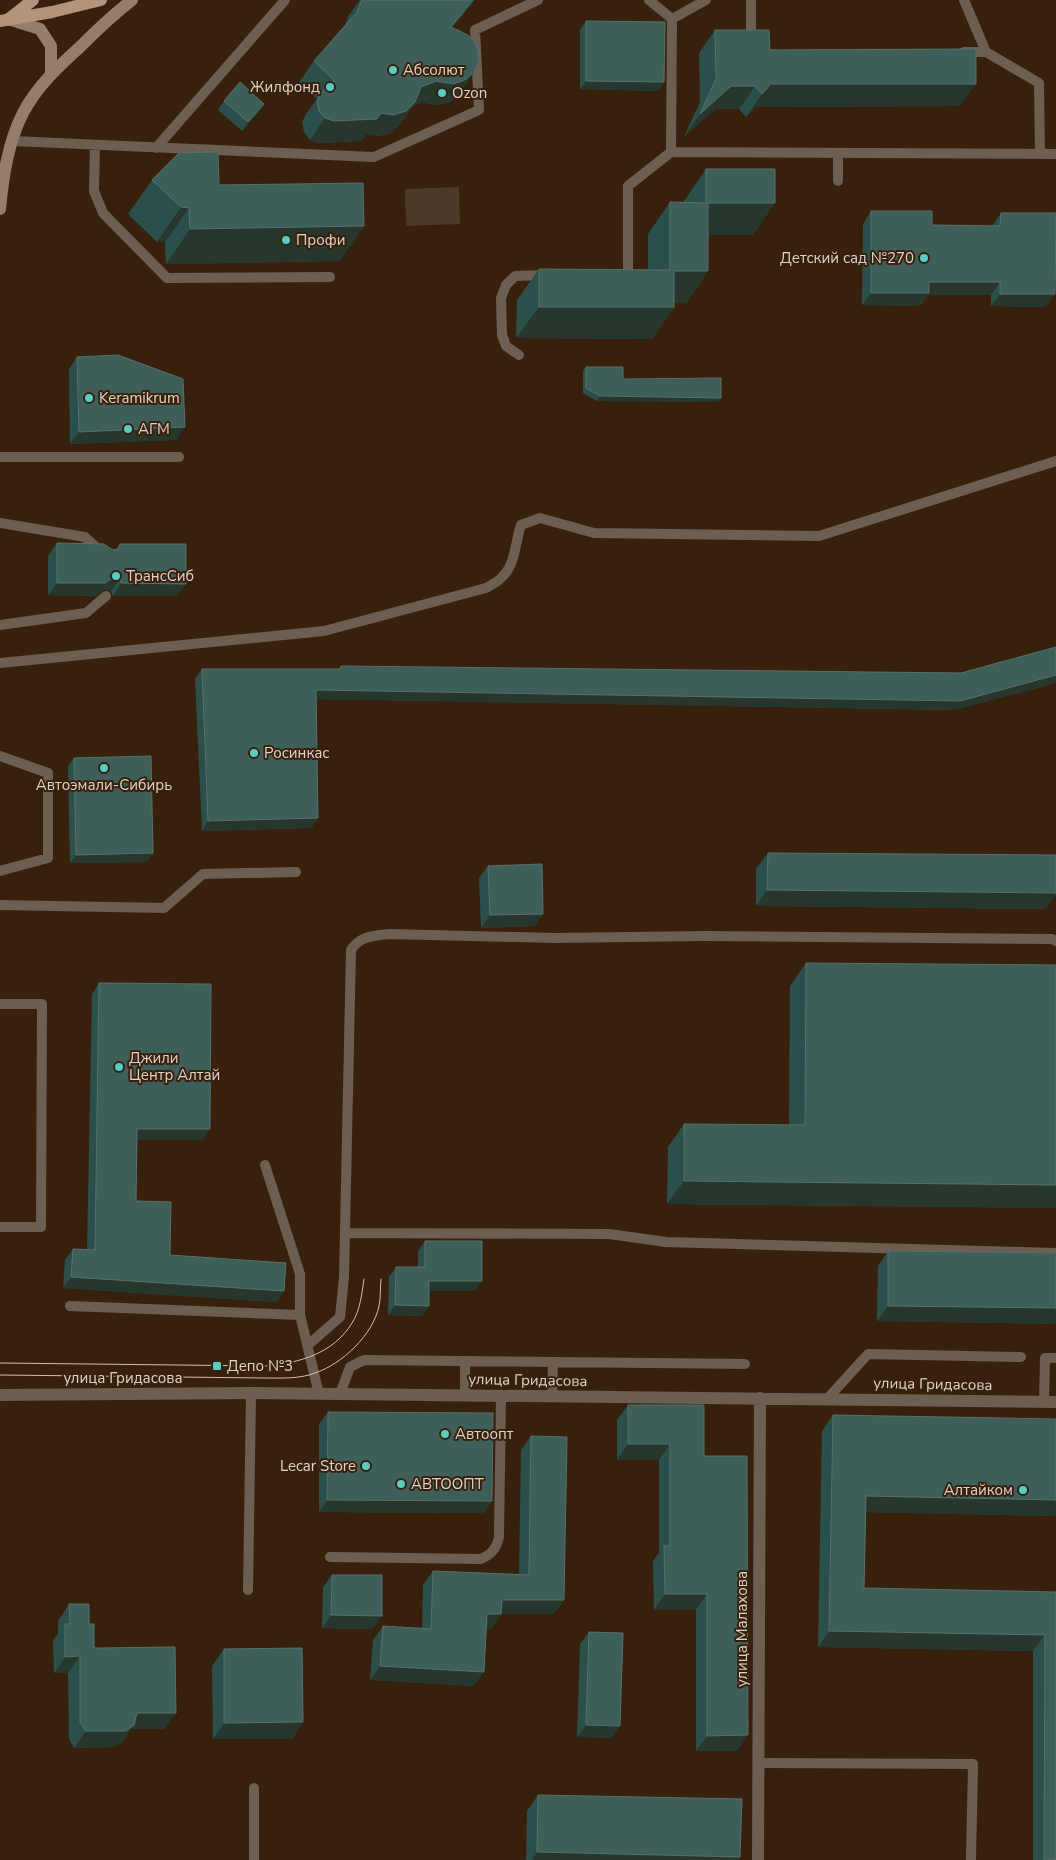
<svg xmlns="http://www.w3.org/2000/svg" width="1056" height="1860" font-family="'Nunito Sans',sans-serif">
<style>
.green{fill:#4c3929}
.lines{fill:none;stroke-linecap:round;stroke-linejoin:round}
.service{stroke:#6d5e52;stroke-width:10}
.minor{stroke:#6d5e52;stroke-width:12}
.secondary{stroke:#947d6a;stroke-width:12}
.primary{stroke:#b2947c;stroke-width:12}
.tram{stroke:#cfbfb3;stroke-width:1}
.wall{fill:#2b504c}
.shaded-wall{fill:#27372d}
.building{fill:#3e5e59;stroke:#58706a}
.poi-dot{fill:#55cec5;stroke:#37210d;stroke-width:2}
.labels{text-anchor:middle;dominant-baseline:central;stroke-width:4;stroke-linejoin:round;paint-order:stroke}
.poi-label{font-size:15px;fill:#e0d1c6;stroke:#37210d;text-anchor:start}
.street-label{font-size:15px;fill:#e0d1c6;stroke:#37210d}
</style>
<rect width="100%" height="100%" fill="#37210d"/>
<path class="green" d="M 459,187 L 460,224 L 406,226 L 405,189 Z"/>
<g class="lines">
<path class="service" d="M 649,0 L 672,19
M 751,0 L 751,44
M 964,0 L 986,52 L 1039,83 L 1040,153
M 672,19 L 671,152 L 1056,154
M 672,19 L 706,0
M 964,52 L 986,52
M 12,141 L 374,157 L 479,110 L 475,30 L 538,0
M 95,145 L 94,191 L 103,213 L 167,278 L 330,277
M 156,148 L 285,0
M 838,153 L 838,181
M 620,274 L 628,274 L 628,186 L 671,152
M 519,355 L 506,346 L 502,335 L 501,298 L 506,285 L 515,276 L 548,275
M 0,457 L 179,457
M 0,523 L 85,537 L 101,552
M 0,625 L 86,613 L 106,596
M 0,663 L 324,631 L 486,588 C 491,585 498,582 502,577 C 516,564 515,542 521,525 L 540,518 L 594,533 L 819,536 L 1056,461
M 0,756 L 48,773 L 48,858 L 0,871
M 0,905 L 164,908 L 203,874 L 296,872
M 0,1004 L 42,1004 L 41,1227 L 0,1227
M 265,1165 L 300,1274 L 300,1315
M 345,1233 L 609,1234 L 666,1242 L 1056,1253
M 70,1306 L 300,1315 L 319,1394
M 308,1345 L 340,1317 L 344,1277 L 351,950 C 360,936 373,936 389,934 L 555,938 L 705,936 L 1052,939 L 1056,941
M 340,1394 L 350,1367 L 364,1360 L 745,1364
M 465,1395 L 465,1362
M 552,1396 L 553,1363
M 828,1398 L 868,1354 L 1021,1357
M 1044,1402 L 1045,1358 L 1056,1358
M 330,1557 L 481,1559 C 492,1554 496,1549 499,1537 L 501,1396
M 248,1590 L 251,1393
M 758,1763 L 973,1764 L 971,1860
M 254,1860 L 254,1788"/>
<path class="minor" d="M 0,1395 L 251,1393 L 1056,1402
M 758,1860 L 760,1398"/>
<path class="secondary" d="M 8,19 L 40,29 L 51,46 L 51,74
M 0,209 C 3,177 8,142 23,113 C 37,86 59,66 81,46 C 97,30 114,14 132,0"/>
<path class="primary" d="M 10,18 L 33,0
M 0,21 L 52,12 L 101,0"/>
<path class="tram" d="M 0,1363 L 265,1366 C 299,1363 333,1354 352,1323 C 360,1311 362,1293 364,1279
M 0,1375 L 265,1378 C 281,1378 300,1379 315,1373 C 342,1364 373,1335 379,1306 C 381,1297 380,1287 381,1279"/>
</g>
<path class="wall" d="M 360,0 L 475,0 L 452,28 L 460,93 L 450,102 L 438,105 L 421,102 L 413,106 L 400,124 L 391,133 L 378,136 L 366,134 L 362,141 L 319,143 L 310,140 L 304,132 L 302,122 L 306,114 L 317,99 L 299,82 L 314,61 L 345,25 L 349,15 Z
M 586,21 L 664,82 L 658,91 L 580,89 L 580,30 Z
M 715,30 L 770,50 L 960,106 L 755,107 L 746,117 L 739,109 L 715,109 L 684,137 L 700,102 L 699,53 Z
M 224,101 L 259,112 L 242,131 L 218,110 Z
M 706,169 L 753,235 L 708,235 L 708,271 L 686,303 L 674,303 L 674,307 L 652,339 L 516,338 L 517,300 L 539,269 L 648,270 L 648,234 L 670,202 L 684,203 L 684,201 Z
M 152,180 L 219,185 L 340,261 L 166,264 L 165,242 L 157,242 L 128,214 Z
M 871,211 L 932,225 L 992,226 L 1001,213 L 1046,307 L 991,306 L 991,295 L 928,295 L 920,306 L 862,305 L 863,224 Z
M 77,357 L 185,427 L 176,440 L 70,444 L 69,369 Z
M 586,367 L 623,379 L 721,398 L 718,402 L 597,401 L 583,393 L 583,371 Z
M 57,543 L 113,550 L 117,549 L 120,544 L 177,596 L 113,596 L 111,591 L 105,589 L 96,596 L 48,595 L 48,556 Z
M 1056,647 L 1056,683 L 953,710 L 316,699 L 318,818 L 311,828 L 202,831 L 195,679 L 202,669 L 339,669 L 341,666 L 961,673 Z
M 74,758 L 147,862 L 70,863 L 68,766 Z
M 768,853 L 1046,909 L 756,906 L 756,869 Z
M 488,866 L 543,914 L 534,926 L 481,928 L 479,878 Z
M 806,963 L 1056,965 L 1056,1208 L 667,1204 L 668,1147 L 684,1124 L 789,1125 L 790,986 Z
M 99,983 L 210,1129 L 202,1140 L 137,1140 L 136,1201 L 170,1255 L 277,1302 L 63,1288 L 65,1260 L 73,1249 L 87,1250 L 92,994 Z
M 425,1241 L 475,1291 L 429,1291 L 422,1316 L 388,1315 L 389,1277 L 396,1267 L 418,1267 L 418,1251 Z
M 888,1251 L 1056,1253 L 1056,1324 L 877,1321 L 878,1266 Z
M 628,1405 L 704,1456 L 737,1751 L 696,1751 L 696,1610 L 654,1610 L 653,1561 L 659,1553 L 659,1460 L 617,1460 L 617,1420 Z
M 328,1412 L 484,1513 L 319,1512 L 319,1424 Z
M 833,1415 L 1056,1516 L 865,1512 L 864,1588 L 1056,1592 L 1056,1860 L 1033,1860 L 1033,1651 L 818,1647 L 822,1431 Z
M 531,1436 L 554,1614 L 501,1614 L 491,1629 L 486,1628 L 474,1686 L 370,1680 L 373,1640 L 383,1626 L 422,1628 L 423,1585 L 433,1571 L 519,1574 L 521,1450 Z
M 332,1575 L 373,1629 L 322,1628 L 323,1587 Z
M 69,1604 L 89,1624 L 94,1648 L 164,1729 L 131,1729 L 123,1741 L 114,1747 L 74,1748 L 69,1738 L 68,1673 L 54,1673 L 53,1640 L 58,1634 L 58,1621 Z
M 589,1632 L 612,1738 L 577,1737 L 580,1644 Z
M 224,1649 L 303,1722 L 292,1739 L 213,1739 L 212,1666 Z
M 538,1795 L 740,1857 L 738,1860 L 526,1860 L 527,1811 Z"/>
<path class="shaded-wall" d="M 473,0 L 475,0 L 436,48 L 451,27 Z
M 475,71 L 460,93 L 450,102 L 438,105 L 421,102 L 413,106 L 400,124 L 391,133 L 378,136 L 366,134 L 362,141 L 319,143 L 310,140 L 325,118 L 381,113 L 421,87 L 436,81 Z
M 586,81 L 664,82 L 658,91 L 580,89 Z
M 771,84 L 976,84 L 960,106 L 755,107 L 746,117 L 762,94 Z
M 731,86 L 755,86 L 739,109 L 715,109 L 684,137 L 700,114 Z
M 264,104 L 259,112 L 242,131 L 248,122 Z
M 708,203 L 775,203 L 753,235 L 686,235 Z
M 181,207 L 189,208 L 165,242 L 157,242 Z
M 364,226 L 340,261 L 166,264 L 190,229 Z
M 674,271 L 708,271 L 686,303 L 652,303 Z
M 929,282 L 1000,282 L 991,295 L 928,295 L 920,306 L 862,305 L 871,293 Z
M 1000,294 L 1055,294 L 1046,307 L 991,306 Z
M 539,307 L 674,307 L 652,339 L 516,338 Z
M 600,396 L 721,398 L 718,402 L 597,401 Z
M 185,427 L 176,440 L 70,444 L 79,432 Z
M 114,577 L 120,579 L 111,591 L 105,589 L 96,596 L 48,595 L 57,583 Z
M 121,583 L 186,584 L 177,596 L 113,596 Z
M 1056,675 L 1056,683 L 953,710 L 309,699 L 316,690 Z
M 318,818 L 311,828 L 202,831 L 208,821 Z
M 153,853 L 147,862 L 70,863 L 76,855 Z
M 767,890 L 1056,893 L 1056,895 L 1046,909 L 756,906 Z
M 543,914 L 534,926 L 481,928 L 490,915 Z
M 137,1129 L 210,1129 L 202,1140 L 130,1140 Z
M 684,1181 L 1056,1185 L 1056,1208 L 667,1204 Z
M 71,1277 L 284,1291 L 277,1302 L 63,1288 Z
M 429,1281 L 482,1281 L 475,1291 L 422,1291 Z
M 395,1305 L 429,1306 L 422,1316 L 388,1315 Z
M 888,1306 L 1056,1308 L 1056,1324 L 877,1321 Z
M 628,1444 L 670,1444 L 659,1460 L 617,1460 Z
M 866,1496 L 1056,1500 L 1056,1516 L 854,1512 Z
M 327,1500 L 492,1501 L 484,1513 L 319,1512 Z
M 665,1594 L 707,1594 L 696,1610 L 654,1610 Z
M 502,1600 L 564,1600 L 554,1614 L 492,1614 Z
M 487,1614 L 501,1614 L 491,1629 L 477,1628 Z
M 331,1615 L 382,1616 L 373,1629 L 322,1628 Z
M 829,1631 L 1045,1635 L 1033,1651 L 818,1647 Z
M 80,1656 L 68,1673 L 54,1673 L 65,1657 Z
M 380,1666 L 484,1672 L 474,1686 L 370,1680 Z
M 137,1713 L 176,1713 L 164,1729 L 131,1729 L 123,1741 L 114,1747 L 74,1748 L 86,1731 Z
M 303,1722 L 292,1739 L 213,1739 L 224,1723 Z
M 586,1725 L 620,1726 L 612,1738 L 577,1737 Z
M 748,1735 L 737,1751 L 696,1751 L 707,1736 Z
M 537,1852 L 740,1857 L 738,1860 L 532,1860 Z"/>
<path class="building" d="M 362,0 L 473,0 L 451,27 L 468,35 L 475,42 L 478,51 L 479,60 L 475,71 L 465,80 L 453,84 L 436,81 L 421,87 L 415,102 L 406,111 L 393,115 L 381,113 L 377,119 L 334,121 L 325,118 L 319,111 L 317,101 L 321,93 L 334,80 L 314,61 L 357,12 Z
M 586,21 L 665,22 L 664,82 L 586,81 Z
M 715,30 L 769,30 L 770,50 L 976,49 L 976,84 L 771,84 L 762,94 L 755,86 L 731,86 L 700,114 L 716,79 Z
M 240,82 L 264,104 L 248,122 L 224,101 Z
M 218,152 L 219,185 L 363,183 L 364,226 L 190,229 L 189,208 L 181,207 L 152,180 L 179,153 Z
M 706,169 L 775,169 L 775,203 L 708,203 L 708,271 L 674,271 L 674,307 L 539,307 L 539,269 L 670,270 L 670,202 L 706,203 Z
M 871,211 L 932,211 L 932,225 L 1000,226 L 1001,213 L 1056,213 L 1055,294 L 1000,294 L 1000,282 L 929,282 L 929,293 L 871,293 Z
M 118,355 L 183,379 L 185,427 L 79,432 L 77,357 Z
M 586,367 L 623,367 L 623,379 L 721,378 L 721,398 L 600,396 L 586,388 Z
M 57,543 L 104,544 L 113,550 L 118,549 L 120,544 L 186,544 L 186,584 L 121,583 L 120,579 L 114,577 L 105,583 L 57,583 Z
M 1056,647 L 1056,675 L 960,701 L 316,690 L 318,818 L 208,821 L 202,669 L 341,669 L 341,666 L 961,673 Z
M 151,756 L 153,853 L 76,855 L 74,758 Z
M 768,853 L 1056,855 L 1056,893 L 767,890 Z
M 542,864 L 543,914 L 490,915 L 488,866 Z
M 806,963 L 1056,965 L 1056,1185 L 684,1181 L 684,1124 L 805,1125 Z
M 99,983 L 211,984 L 210,1129 L 137,1129 L 136,1201 L 171,1202 L 170,1255 L 286,1263 L 284,1291 L 71,1277 L 73,1249 L 95,1250 Z
M 425,1241 L 482,1241 L 482,1281 L 429,1281 L 429,1306 L 395,1305 L 396,1267 L 425,1267 Z
M 888,1251 L 1056,1253 L 1056,1308 L 888,1306 Z
M 628,1405 L 704,1405 L 704,1456 L 747,1456 L 748,1735 L 707,1736 L 707,1594 L 665,1594 L 664,1546 L 670,1546 L 670,1444 L 628,1444 Z
M 328,1412 L 493,1413 L 492,1501 L 327,1500 Z
M 833,1415 L 1056,1419 L 1056,1500 L 866,1496 L 864,1588 L 1056,1592 L 1056,1860 L 1044,1860 L 1045,1635 L 829,1631 Z
M 531,1436 L 567,1437 L 564,1600 L 502,1600 L 501,1614 L 487,1614 L 484,1672 L 380,1666 L 383,1626 L 431,1629 L 433,1571 L 529,1575 Z
M 332,1575 L 382,1575 L 382,1616 L 331,1615 Z
M 69,1604 L 89,1604 L 89,1624 L 94,1624 L 94,1648 L 175,1647 L 176,1713 L 137,1713 L 134,1725 L 126,1731 L 86,1731 L 80,1722 L 80,1656 L 65,1657 L 65,1624 L 70,1624 Z
M 589,1632 L 623,1633 L 620,1726 L 586,1725 Z
M 302,1648 L 303,1722 L 224,1723 L 224,1649 Z
M 538,1795 L 742,1799 L 740,1857 L 537,1852 Z"/>
<g class="poi-dot">
<circle cx="393" cy="70" r="5"/>
<circle cx="330" cy="87" r="5"/>
<circle cx="442" cy="93" r="5"/>
<circle cx="286" cy="240" r="5"/>
<circle cx="924" cy="258" r="5"/>
<circle cx="89" cy="398" r="5"/>
<circle cx="128" cy="429" r="5"/>
<circle cx="116" cy="576" r="5"/>
<circle cx="254" cy="753" r="5"/>
<circle cx="104" cy="768" r="5"/>
<circle cx="119" cy="1067" r="5"/>
<rect x="212" y="1361" width="10" height="10" rx="2.5"/>
<circle cx="445" cy="1434" r="5"/>
<circle cx="366" cy="1466" r="5"/>
<circle cx="401" cy="1484" r="5"/>
<circle cx="1023" cy="1490" r="5"/>
</g>
<g class="labels">
<g class="poi-label">
<text x="403" y="70">Абсолют</text>
<text x="320" y="87" text-anchor="end">Жилфонд</text>
<text x="452" y="93">Ozon</text>
<text x="296" y="240">Профи</text>
<text x="914" y="258" text-anchor="end">Детский сад №270</text>
<text x="99" y="398">Keramikrum</text>
<text x="138" y="429">АГМ</text>
<text x="126" y="576">ТрансСиб</text>
<text x="264" y="753">Росинкас</text>
<text x="104" y="785" text-anchor="middle">Автоэмали-Сибирь</text>
<text x="129" y="1058">Джили<tspan x="129" dy="17">Центр Алтай</tspan></text>
<text x="227" y="1366">Депо №3</text>
<text x="455" y="1434">Автоопт</text>
<text x="356" y="1466" text-anchor="end">Lecar Store</text>
<text x="411" y="1484">АВТООПТ</text>
<text x="1013" y="1490" text-anchor="end">Алтайком</text>
</g>
<g class="street-label">
<text x="123" y="1378">улица Гридасова</text>
<text transform="translate(528 1380) rotate(1)">улица Гридасова</text>
<text transform="translate(933 1384) rotate(1)">улица Гридасова</text>
<text transform="translate(742 1629) rotate(-90)">улица Малахова</text>
</g>
</g>
</svg>
